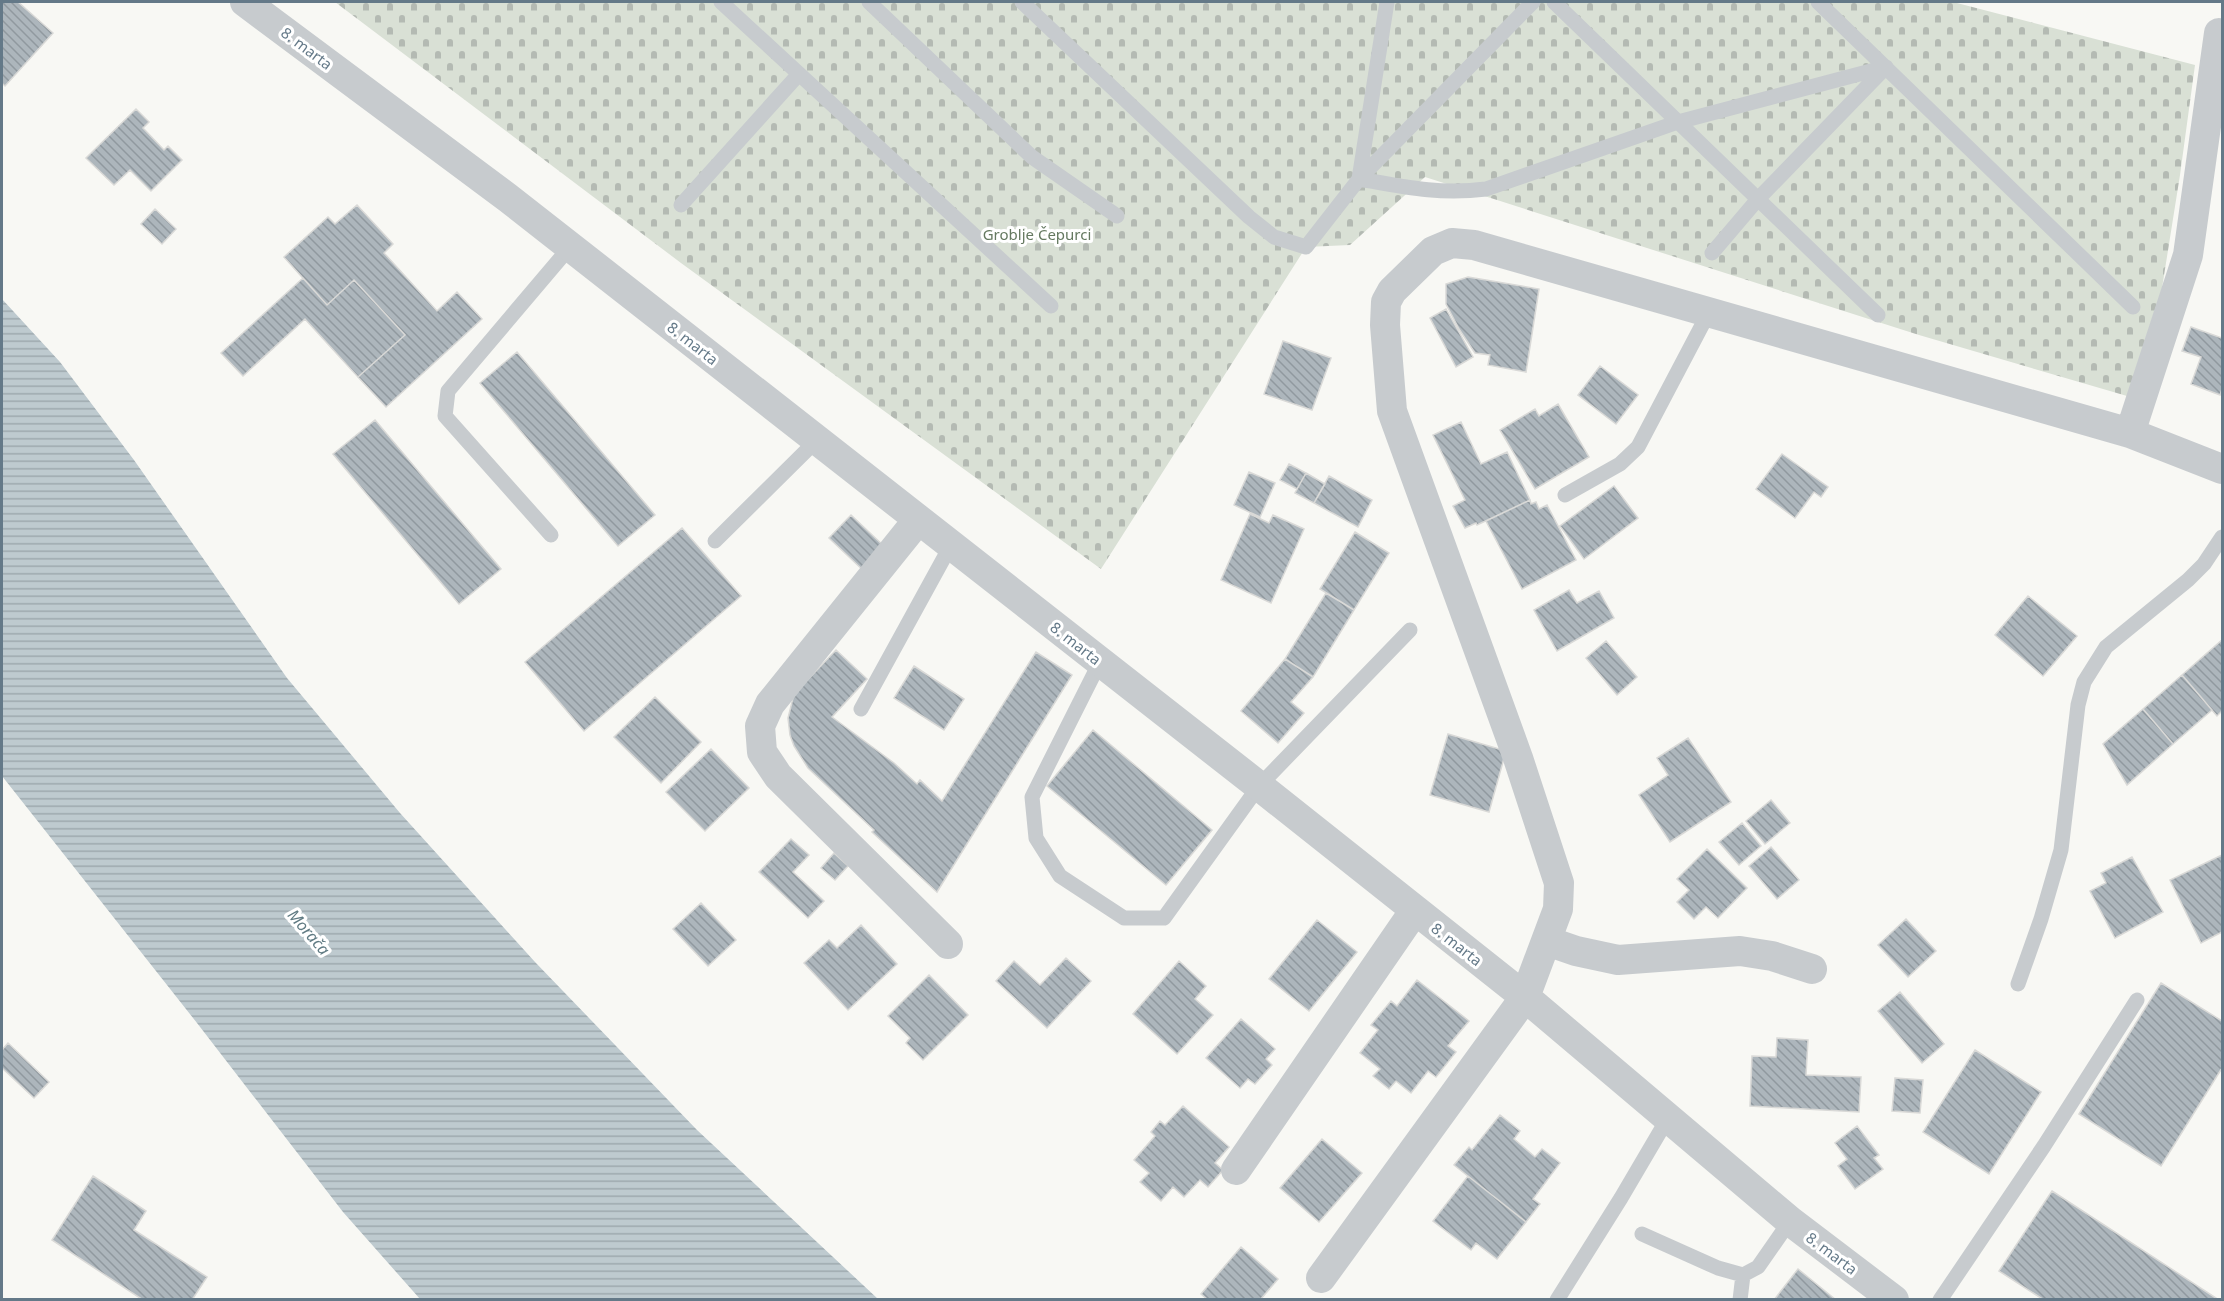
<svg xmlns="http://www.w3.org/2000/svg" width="2224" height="1301" font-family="'Noto Sans',sans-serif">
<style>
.cemetery{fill:url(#cemetery-stones)}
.water{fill:url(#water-rules)}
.building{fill:url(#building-back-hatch);stroke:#d9d9d7;stroke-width:1.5}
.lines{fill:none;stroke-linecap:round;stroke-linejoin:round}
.lane{stroke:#c7cbce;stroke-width:15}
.street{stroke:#c7cbce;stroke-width:30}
.labels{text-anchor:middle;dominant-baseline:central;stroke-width:6;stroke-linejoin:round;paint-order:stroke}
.street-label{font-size:15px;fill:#647988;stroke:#fff}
.park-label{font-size:15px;fill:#657960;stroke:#fff}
.water-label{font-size:16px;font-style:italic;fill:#607b83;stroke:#fff}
</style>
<defs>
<pattern id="cemetery-stones" width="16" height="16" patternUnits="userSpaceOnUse" patternTransform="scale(1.5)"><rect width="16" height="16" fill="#d9e0d5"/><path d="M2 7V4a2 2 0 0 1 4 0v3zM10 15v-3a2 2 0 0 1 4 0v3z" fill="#b4bab3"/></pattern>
<pattern id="water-rules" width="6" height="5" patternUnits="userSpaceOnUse" patternTransform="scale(1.5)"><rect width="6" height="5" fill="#becacf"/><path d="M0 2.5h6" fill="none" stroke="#9ea9ae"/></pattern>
<pattern id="building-back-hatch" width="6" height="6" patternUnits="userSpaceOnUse" patternTransform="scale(1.5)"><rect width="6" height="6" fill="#adb6bc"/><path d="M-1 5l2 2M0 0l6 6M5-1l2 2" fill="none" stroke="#90999f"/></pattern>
</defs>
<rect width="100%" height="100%" fill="#f8f8f4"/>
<path class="cemetery" d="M 335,2 L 1953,2 L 2195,65 L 2180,175 L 2162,288 L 2127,396 L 1919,335 L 1425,177 L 1350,245 L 1306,247 L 1101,569 L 681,263 Z"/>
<path class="water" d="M 2,299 L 60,362 L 134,460 L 287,678 L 400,813 L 535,962 L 697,1130 L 878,1299 L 420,1299 L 343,1212 L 197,1023 L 2,776 Z"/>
<path class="building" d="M 2,2 L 18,2 L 53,33 L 5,86 L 2,83 Z
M 136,109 L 149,122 L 143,128 L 164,150 L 168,146 L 182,160 L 151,191 L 130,170 L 114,185 L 86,158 Z
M 357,205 L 393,244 L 384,253 L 437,311 L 457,292 L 482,319 L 386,407 L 358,377 L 405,335 L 354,280 L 327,305 L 284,257 L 328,217 L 335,224 Z
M 155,209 L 176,229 L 162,244 L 141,224 Z
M 1468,277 L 1539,289 L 1526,372 L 1488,365 L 1490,355 L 1475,353 L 1459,329 L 1446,304 L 1446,284 Z
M 303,278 L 327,305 L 354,280 L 405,335 L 358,377 L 305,319 L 243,376 L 221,353 Z
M 1446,309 L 1473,357 L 1456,367 L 1430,318 Z
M 2191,327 L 2222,338 L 2222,389 L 2220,395 L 2191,384 L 2201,357 L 2182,351 Z
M 1283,341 L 1331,358 L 1312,410 L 1264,394 Z
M 517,352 L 655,515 L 618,546 L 480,383 Z
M 1600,366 L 1638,395 L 1616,424 L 1578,395 Z
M 1558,404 L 1589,457 L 1535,489 L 1500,430 L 1535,409 L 1539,416 Z
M 375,420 L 501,569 L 459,604 L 333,454 Z
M 1461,422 L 1481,464 L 1507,452 L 1530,500 L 1477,525 L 1476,523 L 1465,528 L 1453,506 L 1465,500 L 1433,435 Z
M 1782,454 L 1828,487 L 1821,497 L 1814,492 L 1795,518 L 1756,489 Z
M 1289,464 L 1306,473 L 1297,489 L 1280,480 Z
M 1249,472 L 1275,483 L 1260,517 L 1234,505 Z
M 1306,473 L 1325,484 L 1314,503 L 1295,493 Z
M 1329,476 L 1372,500 L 1358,527 L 1314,503 Z
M 1614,486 L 1638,518 L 1584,559 L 1560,526 Z
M 1530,500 L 1531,504 L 1536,502 L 1539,509 L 1547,505 L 1576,560 L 1522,589 L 1486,521 Z
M 1250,514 L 1269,523 L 1273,515 L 1304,529 L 1271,603 L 1221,580 Z
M 851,515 L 888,550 L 866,573 L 829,538 Z
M 682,528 L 741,596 L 584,731 L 525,662 Z
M 1355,532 L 1389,553 L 1354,610 L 1320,589 Z
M 1569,590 L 1577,603 L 1599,591 L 1614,618 L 1557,651 L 1534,610 Z
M 1326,593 L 1354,610 L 1313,677 L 1285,659 Z
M 2028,596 L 2077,636 L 2043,676 L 1995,635 Z
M 2222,640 L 2222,711 L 2217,716 L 2182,675 Z
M 1606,641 L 1637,677 L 1617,695 L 1586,658 Z
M 836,650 L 867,679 L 832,717 L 894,763 L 917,784 L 920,780 L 942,801 L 1036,652 L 1072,675 L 937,892 L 872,832 L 874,830 L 808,768 L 794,746 L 790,735 L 788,718 L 794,694 Z
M 1285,659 L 1313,677 L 1291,702 L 1304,713 L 1278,743 L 1241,711 Z
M 914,666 L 964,699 L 944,730 L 894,698 Z
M 2182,675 L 2212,710 L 2173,744 L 2143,709 Z
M 655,697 L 701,742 L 661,783 L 614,737 Z
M 2143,709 L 2173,744 L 2127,785 L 2103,744 Z
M 1093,730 L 1212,830 L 1166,885 L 1047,786 Z
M 1448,734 L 1506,751 L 1489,812 L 1430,795 Z
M 1688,738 L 1731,802 L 1670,842 L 1639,795 L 1668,775 L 1657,758 Z
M 711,749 L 749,788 L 705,831 L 666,792 Z
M 1771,800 L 1790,823 L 1765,844 L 1746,821 Z
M 1742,823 L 1761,846 L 1739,865 L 1719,842 Z
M 791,839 L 809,855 L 793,872 L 824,901 L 808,918 L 759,872 Z
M 1771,847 L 1799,880 L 1777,899 L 1749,866 Z
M 1707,849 L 1747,888 L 1718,918 L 1706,907 L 1694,919 L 1677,902 L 1689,890 L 1677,879 Z
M 834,853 L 848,866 L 835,880 L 821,868 Z
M 2222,855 L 2222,932 L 2201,943 L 2170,880 Z
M 2132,857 L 2163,912 L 2115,938 L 2090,891 L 2106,883 L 2101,873 Z
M 701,903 L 736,940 L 708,966 L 673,929 Z
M 1906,919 L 1936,951 L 1908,977 L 1878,945 Z
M 1317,920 L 1357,952 L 1309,1011 L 1269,979 Z
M 861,925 L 897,964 L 848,1010 L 804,963 L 829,940 L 837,948 Z
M 1066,958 L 1091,981 L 1047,1028 L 996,981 L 1014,961 L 1040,985 Z
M 1179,961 L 1206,986 L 1195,999 L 1213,1015 L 1177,1054 L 1133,1014 Z
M 929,975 L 968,1015 L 923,1060 L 906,1043 L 910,1038 L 888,1016 Z
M 1417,980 L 1469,1021 L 1448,1046 L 1456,1052 L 1436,1077 L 1428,1071 L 1411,1093 L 1396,1081 L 1389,1089 L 1373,1076 L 1380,1069 L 1360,1053 L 1378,1030 L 1371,1025 L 1391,1001 L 1397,1006 Z
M 2161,983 L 2222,1021 L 2222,1068 L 2161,1166 L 2079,1114 Z
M 1900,992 L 1944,1044 L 1922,1063 L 1878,1011 Z
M 1241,1019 L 1275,1049 L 1266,1059 L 1272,1065 L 1255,1084 L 1248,1079 L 1240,1088 L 1206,1058 Z
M 1777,1038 L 1808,1040 L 1806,1075 L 1861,1077 L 1859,1112 L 1750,1106 L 1752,1056 L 1776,1057 Z
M 8,1043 L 49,1082 L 34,1098 L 2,1068 L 2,1050 Z
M 1975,1050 L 2041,1092 L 1989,1174 L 1923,1132 Z
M 1895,1078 L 1923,1080 L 1920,1113 L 1892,1111 Z
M 1183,1106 L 1229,1147 L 1215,1163 L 1223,1170 L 1208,1187 L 1200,1180 L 1184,1197 L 1173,1187 L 1161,1201 L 1140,1182 L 1149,1173 L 1134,1160 L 1155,1136 L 1151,1132 L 1160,1121 L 1165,1125 Z
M 1500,1115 L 1520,1131 L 1514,1139 L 1535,1157 L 1542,1149 L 1560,1163 L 1533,1199 L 1540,1204 L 1526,1222 L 1454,1165 L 1469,1147 L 1472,1150 Z
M 1857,1126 L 1879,1155 L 1874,1158 L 1883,1169 L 1855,1189 L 1838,1166 L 1847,1159 L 1835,1143 Z
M 1322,1139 L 1362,1173 L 1319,1222 L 1280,1188 Z
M 93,1176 L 146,1211 L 134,1230 L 207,1277 L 192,1300 L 143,1300 L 52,1240 Z
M 1468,1176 L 1526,1222 L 1497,1259 L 1476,1243 L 1471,1250 L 1433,1221 Z
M 2052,1191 L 2219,1300 L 2044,1300 L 1999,1271 Z
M 1241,1247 L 1278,1279 L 1260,1300 L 1208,1300 L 1201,1294 Z
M 1798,1269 L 1836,1300 L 1774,1300 Z"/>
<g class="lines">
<path class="lane" d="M 721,2 L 1051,306
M 869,2 L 1032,157 L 1117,216
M 1022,2 L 1249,217 L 1274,237 L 1306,247 L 1359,179 L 1533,2
M 1387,2 L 1359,179 C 1404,187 1440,195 1486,189 L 1678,122 L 1886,67
M 1554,2 L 1878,315
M 1818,2 L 2133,307
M 681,205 L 799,74
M 1712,253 L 1758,199 L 1886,67
M 1565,495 L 1620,464 L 1638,447 L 1709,312
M 551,535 L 445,416 L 448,391 L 570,247
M 715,541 L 817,440
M 1100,662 L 1032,797 L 1036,838 L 1060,876 L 1124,918 L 1164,918 L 1259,786 L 1410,630
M 861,709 L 951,545
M 2018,984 L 2041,919 L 2061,850 L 2078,705 L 2084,682 L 2106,647 L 2188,580 L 2204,564 L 2222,537
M 1642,1234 L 1718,1268 L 1743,1275 L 1758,1267 L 1790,1221
M 1557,1300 L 1621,1198 L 1668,1118
M 1740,1300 L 1743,1275
M 1940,1300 L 2044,1146 L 2137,1000"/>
<path class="street" d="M 245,2 L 508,198 L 1259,786 L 1525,997 L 1790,1221 L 1894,1300
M 2130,433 L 2188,255 L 2219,33
M 918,520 L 770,704 L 760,726 L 762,752 L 778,776 L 948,944
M 1547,941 L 1576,951 L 1618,960 L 1740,951 L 1772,956 L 1812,969
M 1236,1170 L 1415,910
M 1321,1278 L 1525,997 L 1558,909 L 1559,883 L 1518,758 L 1392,411 L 1385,325 L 1386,302 L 1392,291 L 1433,251 L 1452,243 L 1474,245 L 2130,433 L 2222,469"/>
</g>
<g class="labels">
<g class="street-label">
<text transform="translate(307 48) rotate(37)">8. marta</text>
<text transform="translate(693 343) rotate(38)">8. marta</text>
<text transform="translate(1076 643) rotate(38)">8. marta</text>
<text transform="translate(1457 944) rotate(38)">8. marta</text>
<text transform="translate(1832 1253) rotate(37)">8. marta</text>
</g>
<g class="park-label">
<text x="1037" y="234">Groblje Čepurci</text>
</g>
<g class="water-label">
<text transform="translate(309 932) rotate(49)">Morača</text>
</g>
</g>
<rect width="2224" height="1301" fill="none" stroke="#647988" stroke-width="6"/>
</svg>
